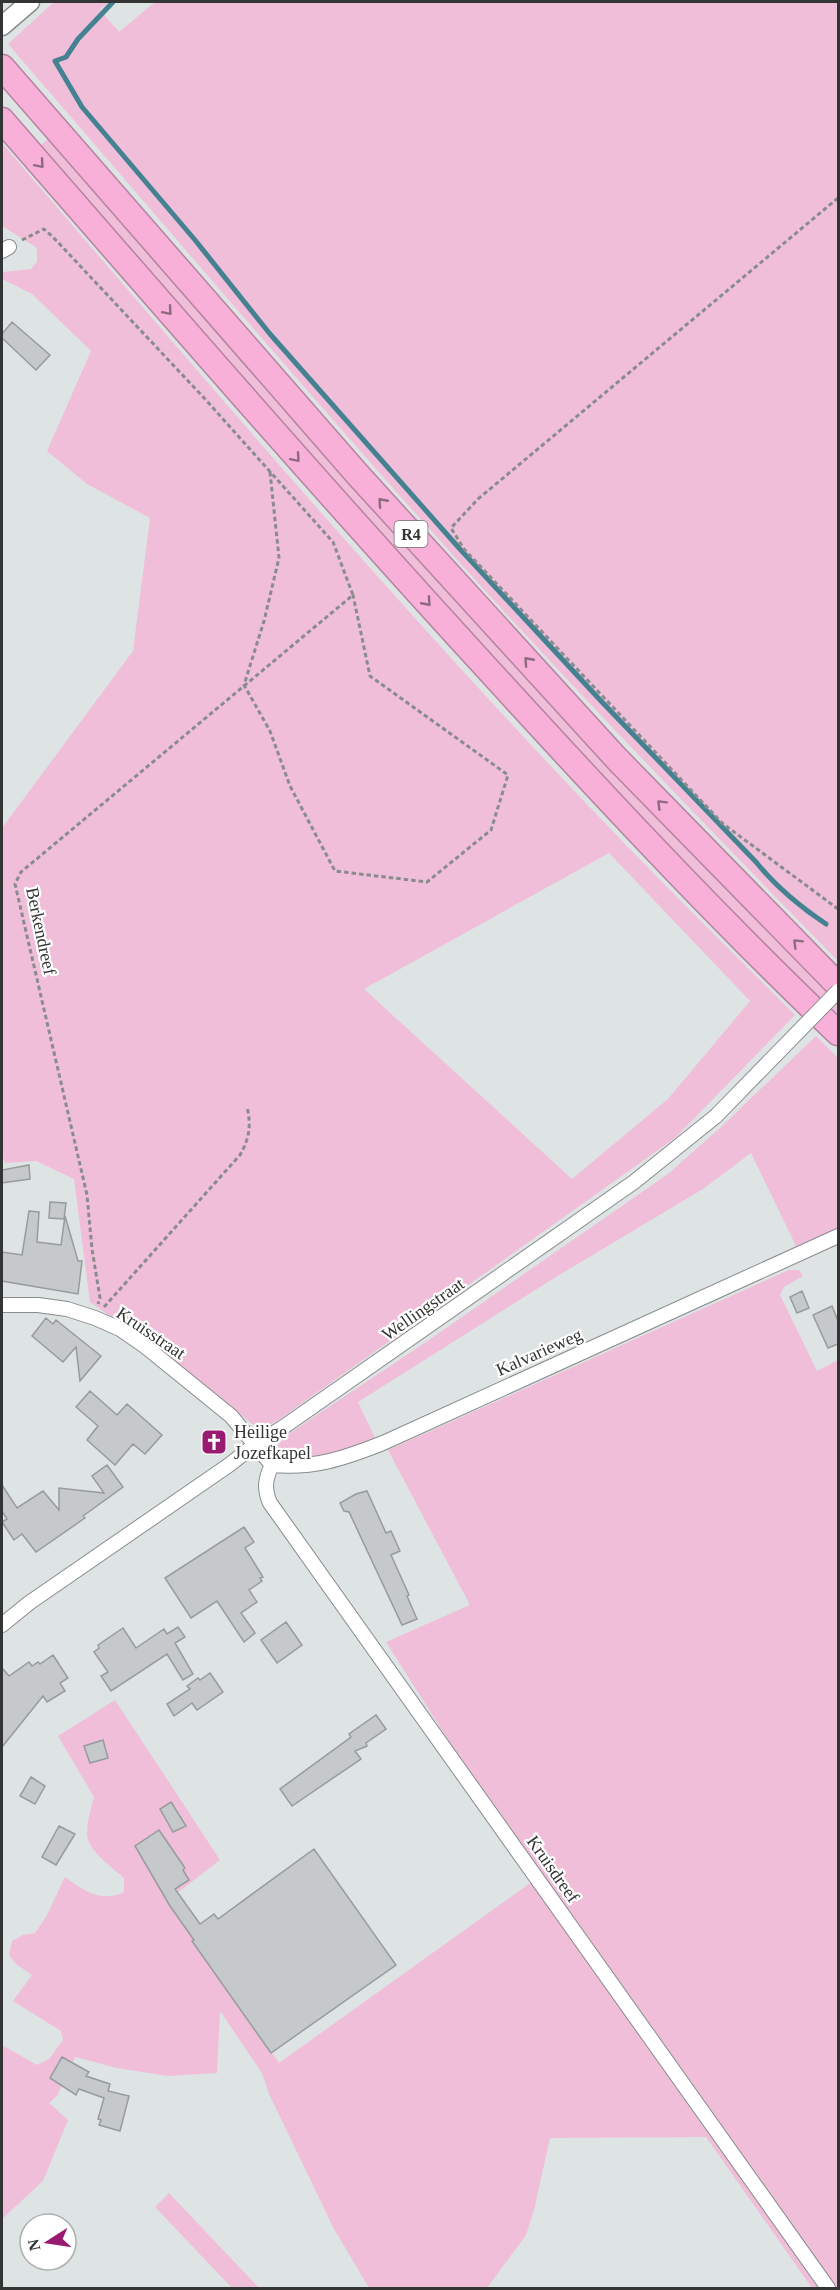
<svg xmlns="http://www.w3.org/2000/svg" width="840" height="2290" font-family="'Times New Roman',serif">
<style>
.green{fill:#f1beda;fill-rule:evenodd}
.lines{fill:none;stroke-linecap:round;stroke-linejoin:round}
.stream{stroke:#448291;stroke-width:5}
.building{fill:#c5c9cb;stroke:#979b9c;stroke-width:1.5}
.street-casing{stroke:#888c8d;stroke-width:16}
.secondary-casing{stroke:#888c8d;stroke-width:21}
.highway-casing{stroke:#b3849f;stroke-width:27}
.path{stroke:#888c8c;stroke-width:3;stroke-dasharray:4.5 3;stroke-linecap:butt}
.street{stroke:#fff;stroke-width:14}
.secondary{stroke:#fff;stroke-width:18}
.highway{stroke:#f8afd8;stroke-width:24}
.street-bridge-casing{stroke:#888c8d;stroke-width:16;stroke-linecap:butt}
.street-bridge{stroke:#fff;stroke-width:14}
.oneway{stroke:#8c6c7e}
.labels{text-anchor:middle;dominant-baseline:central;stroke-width:4.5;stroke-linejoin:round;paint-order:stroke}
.shield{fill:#fff;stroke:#707272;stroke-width:1.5}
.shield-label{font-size:16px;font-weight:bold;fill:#333535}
.street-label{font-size:18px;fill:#333535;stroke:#fff}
.poi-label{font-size:18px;fill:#333535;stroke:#fff;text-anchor:start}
</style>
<rect width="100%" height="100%" fill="#dee3e4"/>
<path class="green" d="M 54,2 L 109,2 L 100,10 L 119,32 L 155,2 L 838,2 L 838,961 C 724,844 610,727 499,606 C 331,422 171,232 8,44 Z
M 49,138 C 304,433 560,727 838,1000 L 838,1014 C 737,921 642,818 548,718 C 374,531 207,339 41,145 Z
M 2,143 C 205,380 407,618 624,843 C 680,901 738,958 795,1015 L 675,1138 L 277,1421 L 267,1426 L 255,1426 L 153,1346 L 90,1302 L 74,1179 L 36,1161 L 5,1163 L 2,1155 L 2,828 L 133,651 L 150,518 L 87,484 L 47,451 L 91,351 L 32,294 L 2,279 L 3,272 L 31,269 L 37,262 L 37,248 L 2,226 ZM 609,853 L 750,1001 L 668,1099 L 572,1179 L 364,989 Z
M 816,1036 L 838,1058 L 838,1229 L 797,1248 L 751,1153 L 703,1189 L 551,1280 L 358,1402 L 376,1440 C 357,1447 296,1469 280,1456 L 278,1445 L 287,1435 L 426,1342 L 668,1174 L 720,1128 Z
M 789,1270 L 799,1270 L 803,1276 L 784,1287 L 780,1295 L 817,1371 L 838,1360 L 838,2288 L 835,2288 L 456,1752 L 386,1642 L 470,1605 L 388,1450 Z
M 115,1700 L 220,1860 L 167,1901 L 279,2063 L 533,1881 L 821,2288 L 812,2288 L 706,2137 L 550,2138 L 534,2210 L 526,2235 L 487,2288 L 369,2288 L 334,2229 L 269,2094 L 262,2073 L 220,2011 L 217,2073 L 168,2076 L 117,2068 L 75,2057 L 57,2096 L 49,2103 L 68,2120 L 43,2181 L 2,2219 L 2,2045 L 37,2065 L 49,2059 L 63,2040 L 61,2031 L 13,2001 L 32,1975 L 16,1964 L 9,1955 L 12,1941 L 23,1935 L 35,1933 L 46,1917 L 65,1877 C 84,1891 101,1903 124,1892 L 124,1878 C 113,1868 92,1854 88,1839 C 85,1827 91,1809 94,1797 L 58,1736 Z
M 169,2193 L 259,2288 L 232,2288 L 155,2207 Z"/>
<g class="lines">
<path class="stream" d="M 113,2 L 78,39 L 66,57 L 55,61 L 82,107 L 195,240 L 270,334 L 459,548 L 601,701 L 756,862 C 777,888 799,906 826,924"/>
</g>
<path class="building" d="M 12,322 L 50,355 L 36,370 L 2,338 L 2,334 Z
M 29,1165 L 30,1179 L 2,1183 L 2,1170 Z
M 50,1202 L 66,1203 L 64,1219 L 49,1218 Z
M 29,1211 L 39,1212 L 37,1242 L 61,1245 L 65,1216 L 78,1261 L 82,1261 L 78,1294 L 2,1281 L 2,1252 L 22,1255 Z
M 802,1291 L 809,1308 L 797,1313 L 790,1297 Z
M 832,1306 L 838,1321 L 838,1344 L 828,1348 L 813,1315 Z
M 46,1318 L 53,1324 L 56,1320 L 101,1356 L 80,1381 L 76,1347 L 63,1362 L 32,1336 Z
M 90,1391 L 117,1415 L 127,1404 L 162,1435 L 145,1454 L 133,1444 L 115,1465 L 87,1440 L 98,1426 L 76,1407 Z
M 107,1465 L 123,1487 L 83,1516 L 85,1518 L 36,1552 L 22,1534 L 14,1540 L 2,1522 L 7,1519 L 2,1511 L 2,1485 L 17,1508 L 43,1491 L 59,1510 L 59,1488 L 104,1493 L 92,1476 Z
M 367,1491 L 386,1533 L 391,1531 L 400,1551 L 391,1555 L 409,1595 L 407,1596 L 417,1619 L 402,1625 L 349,1512 L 344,1511 L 340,1503 L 356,1494 Z
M 244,1527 L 254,1542 L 245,1548 L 263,1577 L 260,1578 L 262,1581 L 249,1590 L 257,1602 L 241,1613 L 255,1633 L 244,1642 L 217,1601 L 191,1618 L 165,1578 Z
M 286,1622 L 302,1645 L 277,1663 L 261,1640 Z
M 178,1627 L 185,1637 L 175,1643 L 193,1674 L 183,1680 L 167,1654 L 111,1691 L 101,1676 L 108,1672 L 94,1652 L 99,1648 L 98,1645 L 123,1628 L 136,1648 L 164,1629 L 167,1634 Z
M 53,1655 L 68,1678 L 60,1683 L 65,1691 L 47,1702 L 43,1696 L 2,1747 L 2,1668 L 9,1676 L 29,1662 L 32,1666 L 38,1662 L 40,1664 Z
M 210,1673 L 223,1692 L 197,1710 L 192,1703 L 174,1716 L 167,1704 L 190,1689 L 187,1686 L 198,1678 L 200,1680 Z
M 376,1715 L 386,1729 L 366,1743 L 367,1746 L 355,1751 L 361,1759 L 292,1806 L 280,1789 L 351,1737 L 349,1734 Z
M 103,1740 L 108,1758 L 90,1763 L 84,1746 Z
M 31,1777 L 45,1786 L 35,1804 L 20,1796 Z
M 171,1802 L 186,1826 L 173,1832 L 160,1809 Z
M 59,1826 L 75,1834 L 56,1865 L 42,1857 Z
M 159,1830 L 185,1868 L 183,1870 L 189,1880 L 175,1889 L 200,1924 L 214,1914 L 218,1919 L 314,1849 L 396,1965 L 271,2053 L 192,1941 L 194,1940 L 170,1906 L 135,1846 Z
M 62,2057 L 89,2072 L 86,2076 L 110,2084 L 108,2091 L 129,2096 L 120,2131 L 99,2125 L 101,2120 L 98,2119 L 104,2098 L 79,2089 L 76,2095 L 50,2078 Z"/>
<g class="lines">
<g class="street-casing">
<path id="street" d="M 2,251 L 9,247
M 2,1305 L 38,1305 L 67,1309 L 95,1318 L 120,1329 L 146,1347 L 231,1416 L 272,1465 C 314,1469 345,1458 383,1443 L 838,1236
M 272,1465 C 265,1479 264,1489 270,1503 L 828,2288
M 2,1625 L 29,1603 L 229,1465 L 256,1444 L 282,1428 L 634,1182 L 716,1116"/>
</g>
<g class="secondary-casing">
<path id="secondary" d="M 2,26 L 30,2"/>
</g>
<g class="highway-casing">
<path id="highway" d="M 2,67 L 358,475 L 617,759 L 838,985
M 2,120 C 161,303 320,486 484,665 C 599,791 715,916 838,1033"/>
</g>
<path class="path" d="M 838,198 L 478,499 L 451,528 L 464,549 L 722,823 L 838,909
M 22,240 L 44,229 L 53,237 L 205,399 L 333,542 L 353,595 L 21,872 L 15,884 L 87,1195 L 92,1249 L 100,1298 L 98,1304
M 270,472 L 279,558 L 264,621 L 244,685 L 270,731 L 290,786 L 335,871 L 427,882 L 491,830 L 508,775 L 370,676 L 353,595
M 104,1307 L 240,1155 C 250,1137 251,1126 247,1106"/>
<use href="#street" class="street"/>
<use href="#secondary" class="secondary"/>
<use href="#highway" class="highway"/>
<g class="street-bridge-casing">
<path id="street-bridge" d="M 716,1116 L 838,991"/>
</g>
<use href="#street-bridge" class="street-bridge"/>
</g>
<defs><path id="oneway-chevron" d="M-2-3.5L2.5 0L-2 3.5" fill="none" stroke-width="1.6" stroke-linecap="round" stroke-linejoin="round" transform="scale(1.5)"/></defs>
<g class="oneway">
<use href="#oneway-chevron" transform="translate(40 164) rotate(49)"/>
<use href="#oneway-chevron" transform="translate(168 311) rotate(49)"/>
<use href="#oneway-chevron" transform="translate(296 458) rotate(49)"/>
<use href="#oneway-chevron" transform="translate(382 502) rotate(-132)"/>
<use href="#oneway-chevron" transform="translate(427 602) rotate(48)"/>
<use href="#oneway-chevron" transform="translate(528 661) rotate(-132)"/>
<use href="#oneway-chevron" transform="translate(661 804) rotate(-135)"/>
<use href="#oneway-chevron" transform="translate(797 943) rotate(-135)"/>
</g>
<defs>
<g id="church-square" transform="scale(1.35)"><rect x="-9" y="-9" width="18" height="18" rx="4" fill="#991a71" stroke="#fff"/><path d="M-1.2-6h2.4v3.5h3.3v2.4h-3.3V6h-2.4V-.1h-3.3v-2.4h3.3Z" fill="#fff"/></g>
</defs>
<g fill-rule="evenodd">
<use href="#church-square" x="214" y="1442"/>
</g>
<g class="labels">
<rect class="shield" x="394.5" y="521" width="33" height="26" rx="4.5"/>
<g class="shield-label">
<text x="411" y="534">R4</text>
</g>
<g class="street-label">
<text transform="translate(41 931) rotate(78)">Berkendreef</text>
<text transform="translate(423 1309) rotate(-35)">Wellingstraat</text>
<text transform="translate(151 1333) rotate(34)">Kruisstraat</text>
<text transform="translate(539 1352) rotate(-24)">Kalvarieweg</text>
<text transform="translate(553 1869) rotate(55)">Kruisdreef</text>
</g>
<g class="poi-label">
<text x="234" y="1432">Heilige<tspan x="234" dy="21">Jozefkapel</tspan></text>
</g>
</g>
<rect width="840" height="2290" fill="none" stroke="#333535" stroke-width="6"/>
<g transform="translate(48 2242) rotate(258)"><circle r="28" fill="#ffffff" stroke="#adaeae" stroke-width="1.5"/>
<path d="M0-4.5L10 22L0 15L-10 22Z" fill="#991a71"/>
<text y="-9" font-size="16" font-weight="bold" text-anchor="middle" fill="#333535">N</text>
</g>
</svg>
